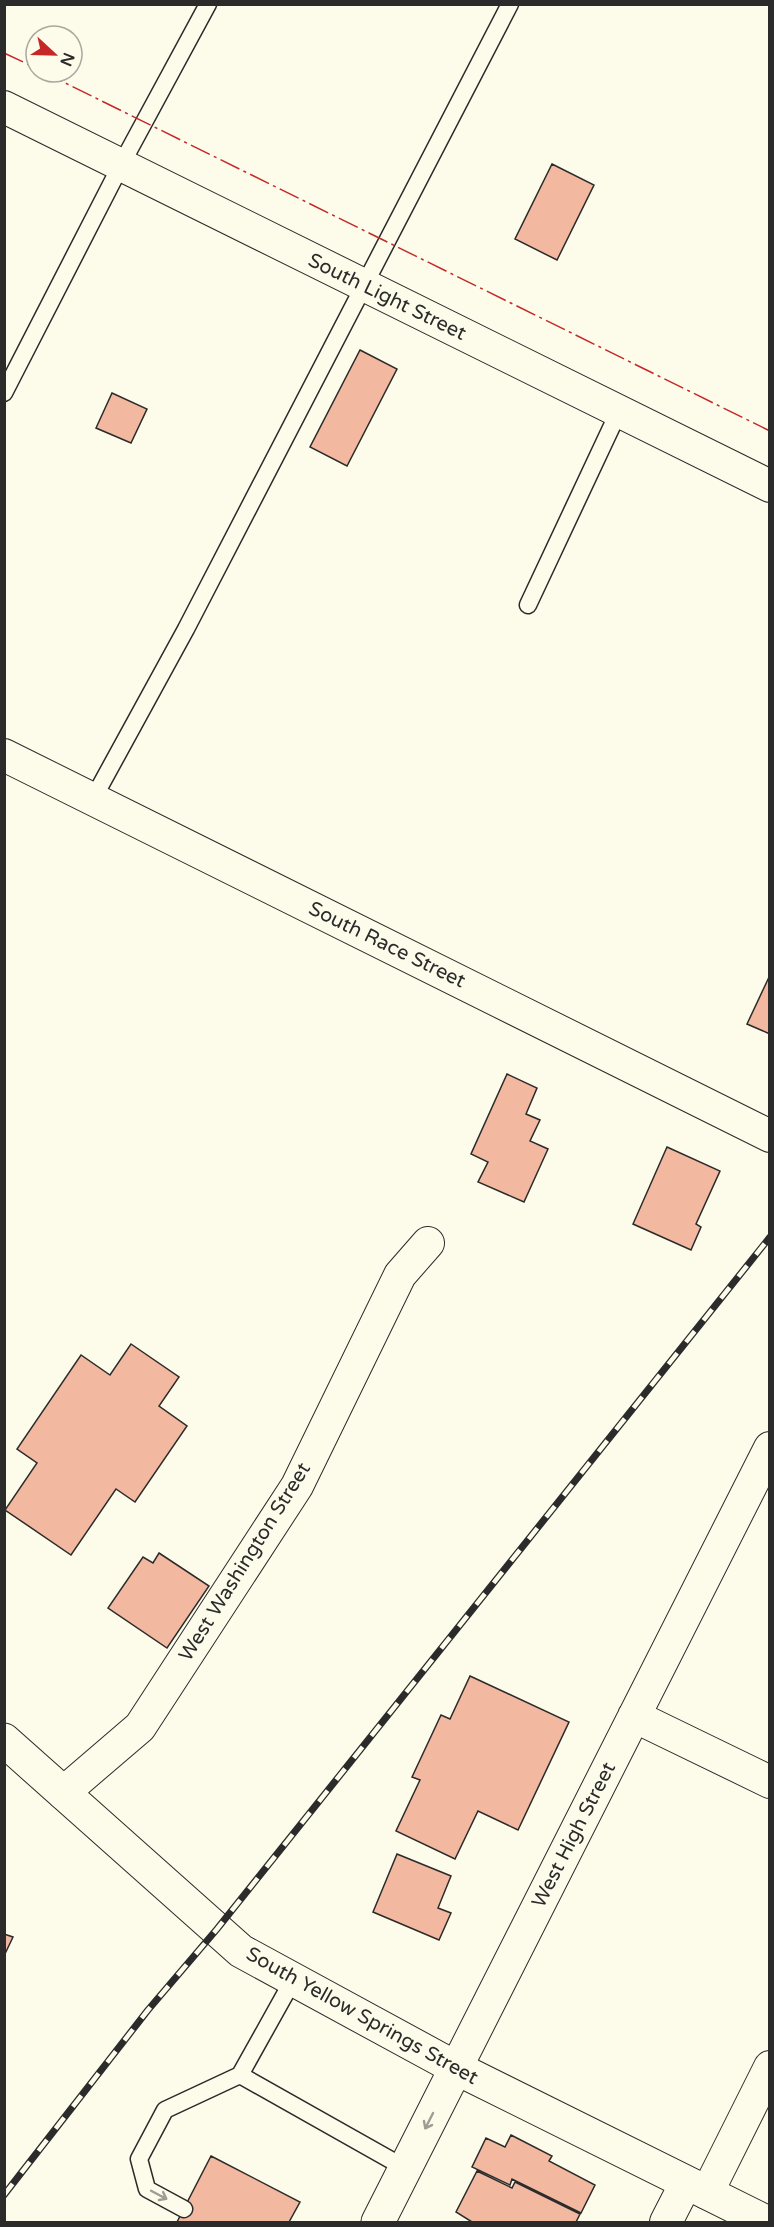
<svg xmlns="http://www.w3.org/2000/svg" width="774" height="2227" font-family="'Varela Round',sans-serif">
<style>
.building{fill:#f2b8a0;stroke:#2b2b2b;stroke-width:1.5}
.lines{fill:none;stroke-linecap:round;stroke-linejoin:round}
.lane-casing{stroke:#2b2b2b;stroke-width:19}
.street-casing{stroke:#2b2b2b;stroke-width:34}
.secondary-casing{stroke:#2b2b2b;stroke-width:35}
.lane{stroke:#fdfbea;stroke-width:16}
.street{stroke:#fdfbea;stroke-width:32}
.secondary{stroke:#fdfbea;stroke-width:33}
.rail-casing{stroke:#2b2b2b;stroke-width:7}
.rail{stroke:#fdfbea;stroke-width:4.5;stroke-dasharray:14;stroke-linecap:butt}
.power{stroke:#c62828;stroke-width:1.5;stroke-dasharray:21 4.5 3 4.5;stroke-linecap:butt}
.oneway{stroke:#9e9d94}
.labels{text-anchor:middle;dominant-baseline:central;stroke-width:4.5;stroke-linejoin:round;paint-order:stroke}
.street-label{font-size:20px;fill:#2b2b2b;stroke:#fdfbea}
</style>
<rect width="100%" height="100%" fill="#fdfbea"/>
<path class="building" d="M 552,164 L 594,185 L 557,260 L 515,239 Z
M 360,350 L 397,369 L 347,466 L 310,447 Z
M 112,393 L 147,409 L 131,443 L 96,428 Z
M 770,975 L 770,1034 L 747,1024 Z
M 507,1074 L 537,1088 L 526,1114 L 540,1120 L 530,1141 L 548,1149 L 524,1202 L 478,1182 L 488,1162 L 471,1154 Z
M 667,1147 L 720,1171 L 696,1224 L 701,1227 L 691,1250 L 633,1224 Z
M 131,1344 L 179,1377 L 159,1406 L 187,1426 L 135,1502 L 116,1489 L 71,1555 L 5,1510 L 37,1463 L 17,1449 L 81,1355 L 110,1375 Z
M 159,1553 L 209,1586 L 167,1648 L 108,1608 L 143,1557 L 153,1563 Z
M 470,1676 L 569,1722 L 518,1830 L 478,1811 L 455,1859 L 396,1831 L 420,1780 L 412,1777 L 441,1715 L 450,1719 Z
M 397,1854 L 451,1876 L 438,1908 L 451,1913 L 439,1940 L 373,1912 Z
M 4,1934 L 13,1937 L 4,1956 Z
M 511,2135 L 552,2156 L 549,2161 L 595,2185 L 581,2213 L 512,2179 L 510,2185 L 472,2167 L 486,2138 L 505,2147 Z
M 211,2156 L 300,2202 L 289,2222 L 177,2222 Z
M 477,2171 L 512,2188 L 515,2182 L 580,2214 L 576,2222 L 472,2222 L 456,2212 Z"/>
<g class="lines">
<g class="lane-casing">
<path id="lane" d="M 4,393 L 121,165 L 208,4
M 528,605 L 619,411
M 93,799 L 186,629 L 510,4
M 293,1980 L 240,2075 L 405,2168
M 184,2209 L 147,2189 L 139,2159 L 165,2110 L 240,2075"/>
</g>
<g class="street-casing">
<path id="street" d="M 4,107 L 770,486
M 4,755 L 770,1136
M 634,1716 L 770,1782
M 63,1793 L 140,1727 L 297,1486 L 400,1275 L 428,1243
M 456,2068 L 770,1448
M 707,2193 L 770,2067
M 666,2222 L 686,2183"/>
</g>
<g class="secondary-casing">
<path id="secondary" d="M 4,1740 L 241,1951 L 456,2068 L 766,2222
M 378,2222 L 456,2068"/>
</g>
<use href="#lane" class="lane"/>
<use href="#street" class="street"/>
<use href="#secondary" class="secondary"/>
<g class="rail-casing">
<path id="rail" d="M 4,2195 L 148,2010 L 217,1929 L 770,1237"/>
</g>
<use href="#rail" class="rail"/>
<path class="power" d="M 4,53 L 36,68
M 43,72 L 770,431"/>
</g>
<defs><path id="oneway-shaft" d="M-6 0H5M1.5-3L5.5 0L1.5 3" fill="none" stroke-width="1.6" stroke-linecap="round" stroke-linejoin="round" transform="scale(1.5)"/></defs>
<g class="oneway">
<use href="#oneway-shaft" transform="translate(429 2121) rotate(117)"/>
<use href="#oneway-shaft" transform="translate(159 2195) rotate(28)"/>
</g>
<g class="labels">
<g class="street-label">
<text transform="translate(387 297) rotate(26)">South Light Street</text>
<text transform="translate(387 945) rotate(26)">South Race Street</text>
<text transform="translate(245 1562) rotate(-58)">West Washington Street</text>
<text transform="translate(574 1835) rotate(-63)">West High Street</text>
<text transform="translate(362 2016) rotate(29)">South Yellow Springs Street</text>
</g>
</g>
<rect width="774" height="2227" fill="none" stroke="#2b2b2b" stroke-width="12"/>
<g transform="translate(54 54) rotate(112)"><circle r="28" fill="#fdfbea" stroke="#a9a89e" stroke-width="1.5"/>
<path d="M0-4.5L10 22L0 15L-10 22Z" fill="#c62828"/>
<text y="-9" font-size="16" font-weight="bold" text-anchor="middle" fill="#2b2b2b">N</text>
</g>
</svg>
